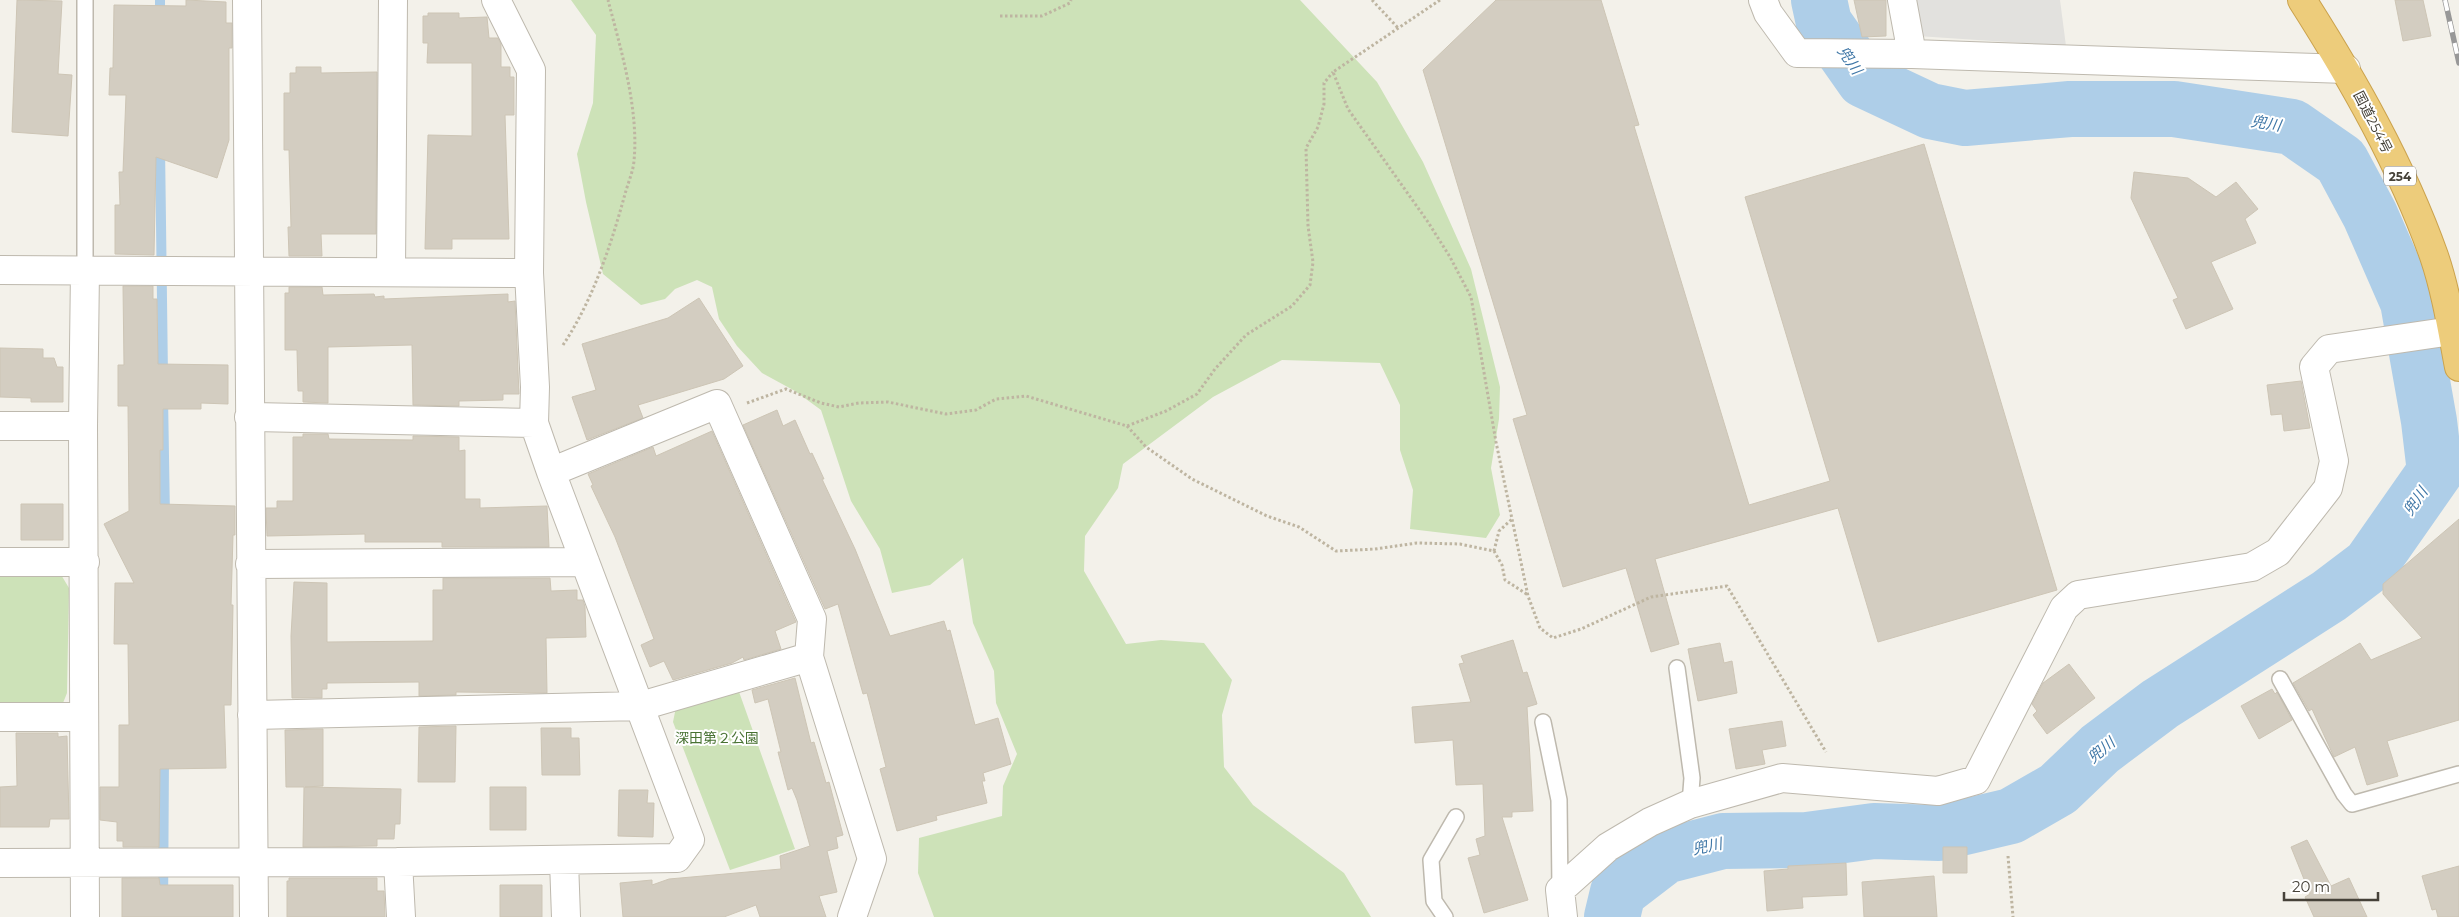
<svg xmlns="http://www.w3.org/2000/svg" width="2459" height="917" font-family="Montserrat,'Noto Sans JP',sans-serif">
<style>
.green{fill:#cde2b8}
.parking{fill:#e2e1de}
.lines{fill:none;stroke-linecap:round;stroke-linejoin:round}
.stream{stroke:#aecee8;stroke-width:10}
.river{stroke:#aecee8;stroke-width:56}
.building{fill:#d3cdc1;stroke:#cdc5b5}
.lane-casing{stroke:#beb9ae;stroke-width:18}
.street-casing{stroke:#beb9ae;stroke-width:30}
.highway-casing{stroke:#cba24c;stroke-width:30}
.path{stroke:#beb5a1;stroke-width:3;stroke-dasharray:2.5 2.5;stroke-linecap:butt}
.lane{stroke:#fff;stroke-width:15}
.street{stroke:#fff;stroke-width:28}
.highway{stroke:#edcc7b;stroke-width:28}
.rail-casing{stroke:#989898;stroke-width:5.5}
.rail{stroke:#fff;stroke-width:4;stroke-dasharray:11;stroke-linecap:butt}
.labels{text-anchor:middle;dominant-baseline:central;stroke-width:4;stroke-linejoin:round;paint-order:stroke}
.shield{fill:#fff;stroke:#7e7b74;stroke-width:1}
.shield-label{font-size:12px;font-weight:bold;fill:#464239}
.street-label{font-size:14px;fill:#464239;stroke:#fff}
.park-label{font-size:14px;fill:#487233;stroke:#fff}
.water-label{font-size:15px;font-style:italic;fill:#3e76a6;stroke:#fff}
</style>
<rect width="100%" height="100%" fill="#f3f1ea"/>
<path class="green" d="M 571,0 L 1300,0 L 1377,82 L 1423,162 L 1471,269 L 1500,387 L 1499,419 L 1491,468 L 1500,515 L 1486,538 L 1410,529 L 1413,490 L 1400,450 L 1400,405 L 1380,363 L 1282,360 L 1213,397 L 1123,464 L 1118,488 L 1085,536 L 1084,571 L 1126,644 L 1161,640 L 1204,643 L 1232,680 L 1222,715 L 1224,767 L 1253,805 L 1344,873 L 1371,917 L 934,917 L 918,873 L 919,838 L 1002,816 L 1003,786 L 1017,754 L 996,703 L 994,671 L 973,623 L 963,558 L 930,585 L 892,593 L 880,549 L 851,501 L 821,410 L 795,391 L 762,373 L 737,346 L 719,319 L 712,287 L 697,280 L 675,289 L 665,299 L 641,305 L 603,274 L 586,202 L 577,154 L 593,103 L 596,35 Z
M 0,573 L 60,573 L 69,588 L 67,693 L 63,703 L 0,703 Z
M 738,689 L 795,849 L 730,870 L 673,722 L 676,707 Z"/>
<path class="parking" d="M 1911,0 L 2060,0 L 2066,46 L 1917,36 Z"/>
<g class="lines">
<path class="stream" d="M 160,19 L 160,0
M 160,146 L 163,376
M 163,396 L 165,516
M 2405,516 L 2446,495
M 163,917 L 164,756"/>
<path class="river" d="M 1612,917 L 1618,892 L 1665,856 L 1723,841 L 1807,840 L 1874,831 L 1939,833 L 2011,816 L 2058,789 L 2100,749 L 2160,704 L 2329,596 L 2370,565 L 2435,472 L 2429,421 L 2408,302 L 2370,215 L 2341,161 L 2292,127 L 2174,109 L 2070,109 L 1965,118 L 1930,111 L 1864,80 L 1824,23 L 1819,0"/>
</g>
<path class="building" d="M 17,0 L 62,1 L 58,74 L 72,75 L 68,136 L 12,132 Z
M 186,0 L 226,2 L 226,23 L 232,23 L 232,48 L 229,48 L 229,140 L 217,178 L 156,157 L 154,255 L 115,254 L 115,205 L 120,205 L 119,172 L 123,172 L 126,95 L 109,95 L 110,68 L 113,68 L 114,5 L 186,6 Z
M 1496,0 L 1601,0 L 1639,125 L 1634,126 L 1749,505 L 1830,481 L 1745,197 L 1924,144 L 2057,590 L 1878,642 L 1838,508 L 1655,559 L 1679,644 L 1651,652 L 1626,568 L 1563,587 L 1513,419 L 1527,415 L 1423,70 Z
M 1854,0 L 1886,0 L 1886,36 L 1862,37 Z
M 2395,0 L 2423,0 L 2431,36 L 2403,41 Z
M 428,13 L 459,13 L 459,18 L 487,17 L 489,38 L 498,38 L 501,44 L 501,67 L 510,67 L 510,77 L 514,77 L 514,115 L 505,115 L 509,239 L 452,239 L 452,249 L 425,249 L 428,135 L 472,136 L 472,63 L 427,63 L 428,43 L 423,43 L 423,16 L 428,16 Z
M 296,67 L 321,67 L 321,73 L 377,72 L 376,234 L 321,234 L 322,256 L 289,256 L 288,227 L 291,227 L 289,150 L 284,150 L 284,93 L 290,93 L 290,73 L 296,73 Z
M 2134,172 L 2188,178 L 2216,197 L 2236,182 L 2258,209 L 2245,219 L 2256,243 L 2211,262 L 2233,309 L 2186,329 L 2173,300 L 2178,298 L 2131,198 Z
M 123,286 L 153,286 L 153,299 L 157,299 L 158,364 L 228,365 L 228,404 L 201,403 L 201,409 L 163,409 L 163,450 L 160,450 L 160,504 L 235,506 L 235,535 L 233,535 L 231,605 L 233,605 L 231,705 L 224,705 L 226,768 L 160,769 L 159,847 L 123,847 L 123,841 L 117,841 L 117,822 L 100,820 L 100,787 L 119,787 L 119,725 L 129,725 L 128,644 L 114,644 L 115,583 L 134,583 L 104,524 L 129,511 L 128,406 L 118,406 L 118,365 L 124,365 Z
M 289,287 L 322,287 L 323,295 L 374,294 L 375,297 L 384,296 L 384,299 L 508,294 L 508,302 L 515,301 L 519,394 L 503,394 L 503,400 L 459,401 L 459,406 L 413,405 L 412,345 L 328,347 L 328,403 L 303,402 L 303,391 L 298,391 L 297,350 L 285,350 L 285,293 L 289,293 Z
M 699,298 L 743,366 L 724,379 L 638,405 L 643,418 L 587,440 L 572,397 L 596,390 L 582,344 L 668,318 Z
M 0,348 L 43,349 L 43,358 L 54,358 L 57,367 L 63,367 L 63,402 L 31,402 L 31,398 L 0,397 Z
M 2301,381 L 2310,428 L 2284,431 L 2282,414 L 2271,415 L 2267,385 Z
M 777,410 L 783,426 L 795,420 L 810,454 L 812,453 L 824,479 L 822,479 L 855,549 L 890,636 L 944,621 L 947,631 L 950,630 L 975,725 L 998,718 L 1011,764 L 983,773 L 985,781 L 982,781 L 987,803 L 936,816 L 937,820 L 897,831 L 880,769 L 886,767 L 867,693 L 863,694 L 838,604 L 825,609 L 743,425 Z
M 712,431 L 796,622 L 775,631 L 781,649 L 744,660 L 743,657 L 732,663 L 673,680 L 664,661 L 650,667 L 641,645 L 654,639 L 615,537 L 591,486 L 593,485 L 588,474 L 653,447 L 656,456 Z
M 303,434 L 328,434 L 329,439 L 413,440 L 413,436 L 459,437 L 459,451 L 465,450 L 465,499 L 480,499 L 480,508 L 547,506 L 549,547 L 442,547 L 442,542 L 365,542 L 365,534 L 267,536 L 266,508 L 277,508 L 277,501 L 293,501 L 293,437 L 303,437 Z
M 21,504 L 63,504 L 63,540 L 21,540 Z
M 2459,519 L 2459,720 L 2387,741 L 2398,776 L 2367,785 L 2355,747 L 2334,757 L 2312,709 L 2309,711 L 2293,683 L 2360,643 L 2371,660 L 2422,638 L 2383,594 L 2383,584 Z
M 443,578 L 550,578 L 551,591 L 577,590 L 577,600 L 583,600 L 585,607 L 586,637 L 546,638 L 547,693 L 456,692 L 456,695 L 419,696 L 419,682 L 327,683 L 327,689 L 322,689 L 322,698 L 292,698 L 291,636 L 294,582 L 327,583 L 327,642 L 433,641 L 433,590 L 443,590 Z
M 1513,640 L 1523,673 L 1527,672 L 1537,704 L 1527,707 L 1533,811 L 1512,812 L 1512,817 L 1502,817 L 1528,900 L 1484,913 L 1468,858 L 1480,855 L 1476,839 L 1485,836 L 1483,784 L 1456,785 L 1453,740 L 1415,743 L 1412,707 L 1471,702 L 1459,664 L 1464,663 L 1461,656 Z
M 1720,643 L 1724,663 L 1732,661 L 1737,693 L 1698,701 L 1688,649 Z
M 2069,664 L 2095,698 L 2047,734 L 2033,715 L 2037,711 L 2032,704 L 2043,683 Z
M 795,678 L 811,743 L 814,742 L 826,783 L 829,782 L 843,835 L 836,837 L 838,848 L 827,851 L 837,892 L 819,896 L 826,917 L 760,917 L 756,905 L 724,917 L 623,917 L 620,883 L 652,880 L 652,885 L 669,879 L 781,869 L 780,856 L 810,846 L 797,800 L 792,788 L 788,790 L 778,752 L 781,752 L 768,699 L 755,703 L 752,690 Z
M 2272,689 L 2275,694 L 2277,692 L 2292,720 L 2259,739 L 2241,706 Z
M 1782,721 L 1786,746 L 1762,750 L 1765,764 L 1736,769 L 1729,729 Z
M 456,726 L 455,782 L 418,782 L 419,727 Z
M 541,728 L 571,728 L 571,738 L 579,738 L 580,775 L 542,775 Z
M 323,729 L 323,786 L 305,787 L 401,789 L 400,824 L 395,824 L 394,839 L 377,839 L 377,846 L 303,847 L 304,787 L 286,787 L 285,730 Z
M 16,733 L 58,733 L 58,737 L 67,736 L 69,819 L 50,819 L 49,827 L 0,827 L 0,787 L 17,786 Z
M 490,787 L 526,787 L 526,830 L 490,830 Z
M 619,790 L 648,790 L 647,803 L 654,803 L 653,837 L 618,836 Z
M 2307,840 L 2331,886 L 2349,878 L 2367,917 L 2314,917 L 2305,897 L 2310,894 L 2291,847 Z
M 1943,847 L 1967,847 L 1967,873 L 1943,873 Z
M 1846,863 L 1847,895 L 1802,897 L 1803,908 L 1767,911 L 1764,871 L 1788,869 L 1788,866 Z
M 2459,866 L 2459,917 L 2438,917 L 2436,909 L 2432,910 L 2422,876 Z
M 1934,876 L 1937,917 L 1864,917 L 1862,882 Z
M 122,878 L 159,878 L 160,885 L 233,885 L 233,917 L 122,917 Z
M 289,878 L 377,878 L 377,891 L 384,891 L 385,917 L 287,917 L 287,881 L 289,881 Z
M 500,885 L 542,885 L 542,917 L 500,917 Z"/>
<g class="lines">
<g class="lane-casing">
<path id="lane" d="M 85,270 L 85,0
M 1677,668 L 1692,778 L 1690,804
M 2280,679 L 2344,794 L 2352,804 L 2459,774
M 1543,722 L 1559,800 L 1560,890
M 1445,917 L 1434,901 L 1431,860 L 1456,817"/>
</g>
<g class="street-casing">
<path id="street" d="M 247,0 L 254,917
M 1763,0 L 1768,13 L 1797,53 L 1912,54 L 2346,69
M 1902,0 L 1912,54
M 0,270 L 529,273
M 85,270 L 83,426 L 85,917
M 391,271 L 393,0
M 249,417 L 534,423
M 0,426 L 83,426
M 551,472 L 717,404 L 812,619 L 809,657 L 872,859 L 852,917
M 0,562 L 85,562
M 250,564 L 585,562
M 252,715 L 641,706 L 809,657
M 0,717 L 83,717
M 564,861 L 566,917
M 398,862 L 401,917
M 0,863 L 398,862 L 677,858 L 690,840 L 551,472 L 534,423 L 535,387 L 529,273 L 531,70 L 496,0
M 1563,917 L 1560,890 L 1608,847 L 1650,822 L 1690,804 L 1782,778 L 1938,791 L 1976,780 L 2064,608 L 2078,595 L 2252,567 L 2278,552 L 2328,488 L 2334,461 L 2314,367 L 2329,349 L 2452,331"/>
</g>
<g class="highway-casing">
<path id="highway" d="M 2302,0 C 2353,80 2402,166 2434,256 C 2446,291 2452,330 2459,367"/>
</g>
<path class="path" d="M 1372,0 L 1399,29
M 1440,0 L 1333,72 L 1348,109 L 1428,222 L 1450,257 L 1471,297 L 1496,442 L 1528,596 L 1540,628 L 1553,638 L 1581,629 L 1651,597 L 1727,586 L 1826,752
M 1000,16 L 1042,16 L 1070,3 L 1071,0
M 563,345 C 593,300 611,245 625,194 C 628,183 633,172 634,161 C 639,109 621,50 608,0
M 747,403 L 786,389 L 821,403 L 839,407 L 859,403 L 888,402 L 946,414 L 976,410 L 996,399 L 1026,396 L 1127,426 L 1166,411 L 1197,394 L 1215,369 L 1246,335 L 1292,306 L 1310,285 L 1313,262 L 1308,226 L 1306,148 L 1318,127 L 1324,104 L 1324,83 L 1333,72
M 1127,426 L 1146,447 L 1192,479 L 1267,516 L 1299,527 L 1336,551 L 1375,549 L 1417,543 L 1460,544 L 1494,551 L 1502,565 L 1505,580 L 1528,595
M 1494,551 L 1499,531 L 1512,519
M 2008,856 L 2013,917"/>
<use href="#lane" class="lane"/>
<use href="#street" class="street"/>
<use href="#highway" class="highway"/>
<g class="rail-casing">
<path id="rail" d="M 2445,0 L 2459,63"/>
</g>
<use href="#rail" class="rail"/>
</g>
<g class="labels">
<rect class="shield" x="2384" y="166.5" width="32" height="19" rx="4"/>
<g class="shield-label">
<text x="2400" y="176">254</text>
</g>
<g class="street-label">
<text transform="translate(2373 122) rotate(63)">国道254号</text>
</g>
<g class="park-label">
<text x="717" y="738">深田第２公園</text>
</g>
<g class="water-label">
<text transform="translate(1850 60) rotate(55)">兜川</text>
<text transform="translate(2266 123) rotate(9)">兜川</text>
<text transform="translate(2415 501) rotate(-55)">兜川</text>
<text transform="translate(2101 750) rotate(-40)">兜川</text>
<text transform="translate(1707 846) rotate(-12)">兜川</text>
</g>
</g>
<path d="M2284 892v8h94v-8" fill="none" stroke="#464239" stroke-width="2.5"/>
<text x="2292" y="892" font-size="15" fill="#464239" stroke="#ffffff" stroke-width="4" paint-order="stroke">20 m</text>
</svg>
